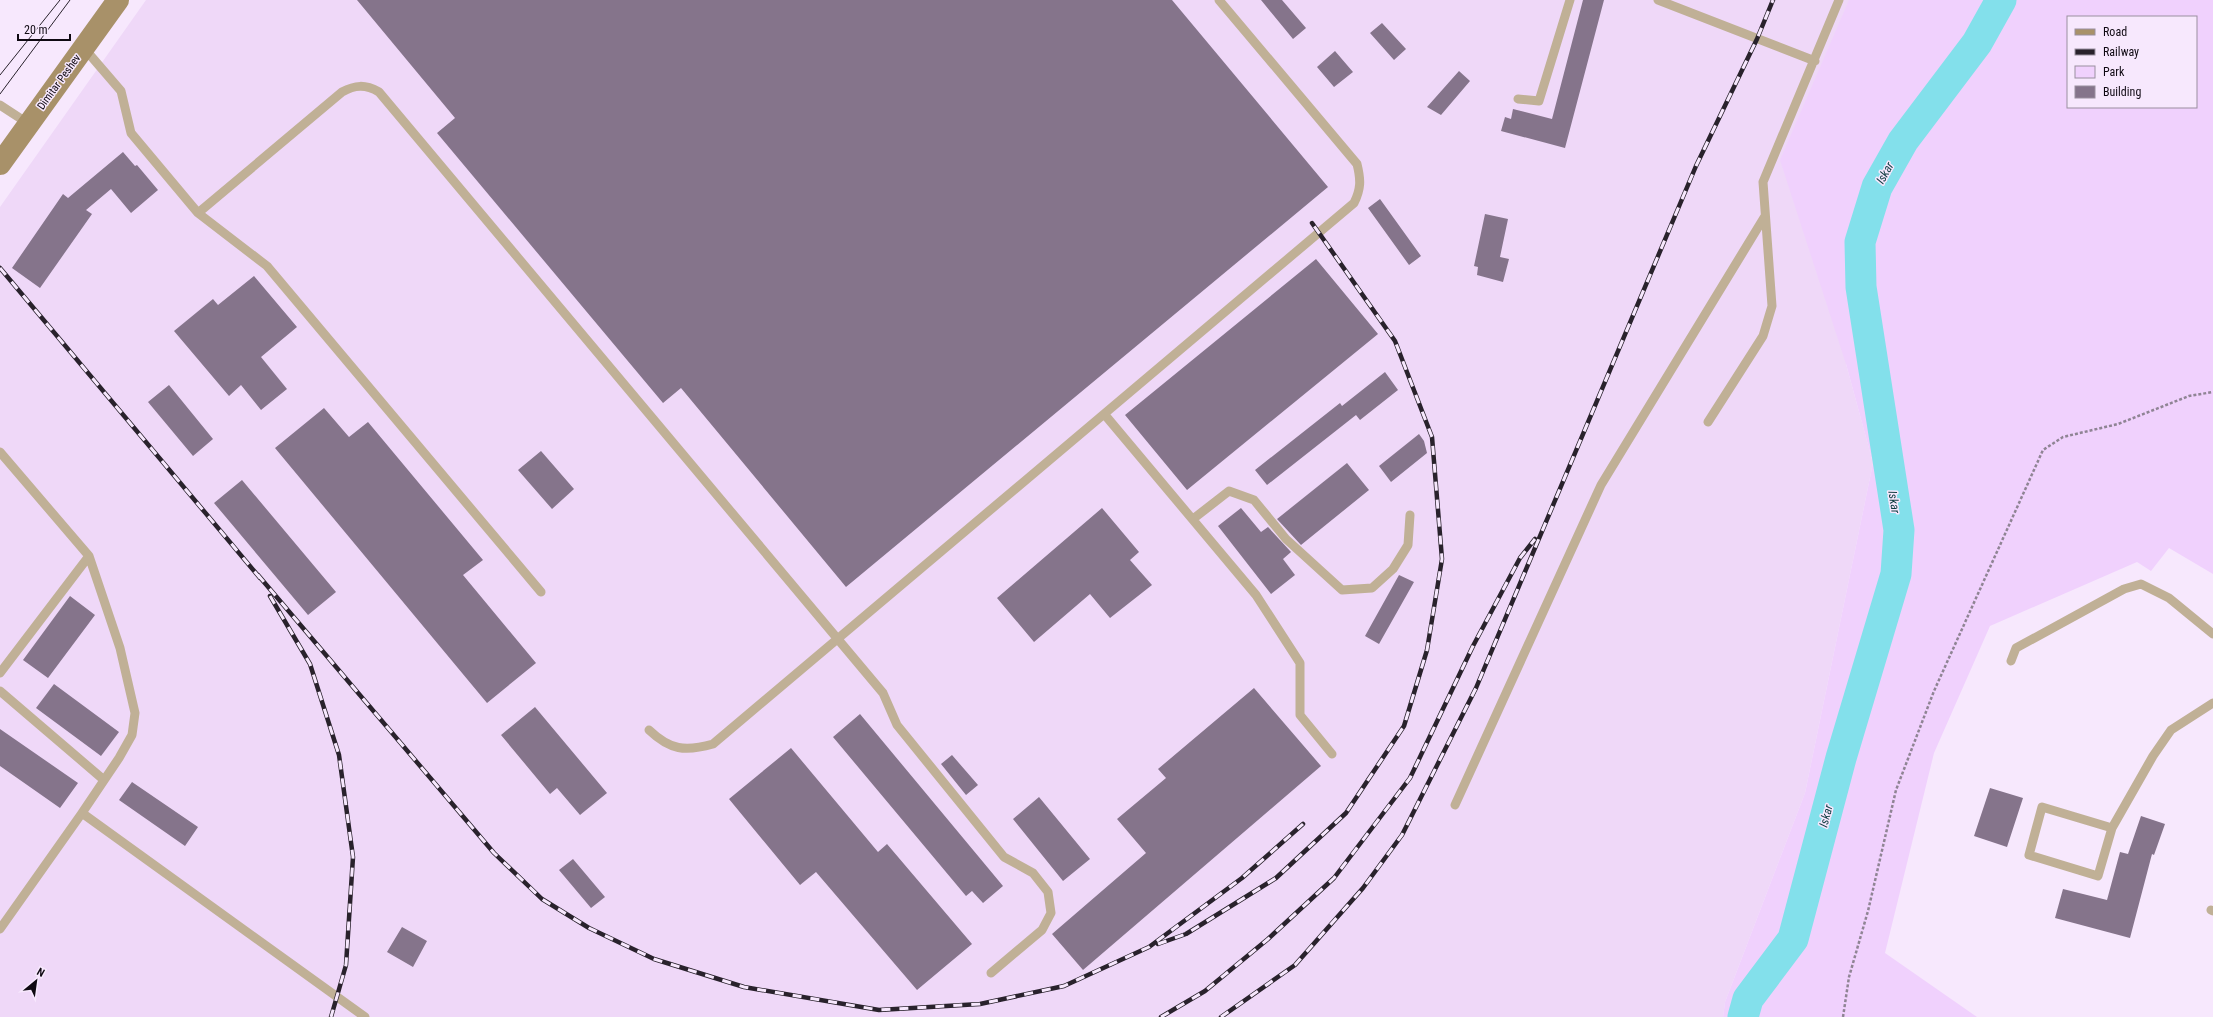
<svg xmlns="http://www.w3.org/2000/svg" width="2213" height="1017" font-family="'Roboto Condensed',sans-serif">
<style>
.built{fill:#efd8f8}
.green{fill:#f0d1fd;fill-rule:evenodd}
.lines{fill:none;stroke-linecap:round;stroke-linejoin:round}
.river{stroke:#83e0eb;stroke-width:31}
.building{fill:#85748b}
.path{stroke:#8f8494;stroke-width:2.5;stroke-dasharray:3 2;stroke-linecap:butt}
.lane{stroke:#c0b096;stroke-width:9}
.secondary{stroke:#a89169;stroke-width:22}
.tram{stroke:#29222c;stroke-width:1}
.rail-casing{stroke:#29222c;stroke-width:4.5}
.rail{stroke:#f7e8fd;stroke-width:3;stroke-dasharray:9;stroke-linecap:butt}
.labels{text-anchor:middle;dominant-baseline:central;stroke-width:3;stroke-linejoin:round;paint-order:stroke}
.street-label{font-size:11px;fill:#0f0912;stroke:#f7e8fd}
.water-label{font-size:12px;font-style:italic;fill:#0d3b3f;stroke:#f7e8fd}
</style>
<rect width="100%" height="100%" fill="#f7e8fd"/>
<path class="built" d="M 146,0 L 1903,0 L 1846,364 L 1873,463 L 1805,793 L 1725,1002 L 1723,1017 L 0,1017 L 0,207 Z"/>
<path class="green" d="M 1849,0 L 2213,0 L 2213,574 L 2169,548 L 2151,571 L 2137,562 L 1990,626 L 1934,753 L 1885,953 L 1977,1017 L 1723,1017 L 1725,1002 L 1805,793 L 1873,463 L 1846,364 L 1780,160 ZM 2068,17 L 2196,17 L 2196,107 L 2068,107 Z"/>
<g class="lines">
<path class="river" d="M 1743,1017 L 1748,999 L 1793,939 L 1841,758 L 1896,574 L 1899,530 L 1861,287 L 1860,242 L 1877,187 L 1903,141 L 1977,43 L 2001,0"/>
</g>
<path class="building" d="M 357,0 L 1172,0 L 1328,187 L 846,587 L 681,388 L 663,403 L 437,133 L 455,118 Z
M 1261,0 L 1282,0 L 1306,28 L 1293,39 Z
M 1583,0 L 1604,0 L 1565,148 L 1501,131 L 1505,117 L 1511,119 L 1513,109 L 1552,119 Z
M 1382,23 L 1406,49 L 1394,60 L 1370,33 Z
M 1335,51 L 1353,72 L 1334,87 L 1317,67 Z
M 1459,71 L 1470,81 L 1441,115 L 1427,107 Z
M 123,152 L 135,166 L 137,165 L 158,190 L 131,213 L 111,189 L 86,210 L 92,214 L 40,288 L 12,268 L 63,194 L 68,198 Z
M 1380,199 L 1421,256 L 1409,265 L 1368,208 Z
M 1485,214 L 1508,219 L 1500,257 L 1509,259 L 1503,282 L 1477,275 L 1478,267 L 1474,266 Z
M 1316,259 L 1378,334 L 1187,490 L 1125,415 Z
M 254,276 L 297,327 L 261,357 L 287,389 L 261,410 L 241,385 L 229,396 L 174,331 L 213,299 L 218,305 Z
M 1385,372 L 1398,390 L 1360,420 L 1356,415 L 1267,485 L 1255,470 L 1340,403 L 1342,406 Z
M 169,385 L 213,439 L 193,456 L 148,402 Z
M 324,408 L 349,437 L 368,422 L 483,560 L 463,575 L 536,663 L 487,703 L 275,448 Z
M 1419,434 L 1424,441 L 1427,453 L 1391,482 L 1379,466 Z
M 541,451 L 574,489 L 552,509 L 518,470 Z
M 1347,463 L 1369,490 L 1301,545 L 1277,519 Z
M 242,480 L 336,592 L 308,615 L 214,503 Z
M 1102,508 L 1139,552 L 1130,560 L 1152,585 L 1110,618 L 1090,594 L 1034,642 L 997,598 Z
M 1241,508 L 1261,532 L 1268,527 L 1291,552 L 1283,559 L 1295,575 L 1271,594 L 1218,526 Z
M 1399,575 L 1414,582 L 1379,644 L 1365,636 Z
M 70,596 L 95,615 L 48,678 L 23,660 Z
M 54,684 L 119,732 L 101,756 L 36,708 Z
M 1254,688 L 1321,766 L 1083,970 L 1052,934 L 1146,853 L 1117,819 L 1166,778 L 1158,769 Z
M 535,707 L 607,793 L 580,815 L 557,788 L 550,794 L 501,735 Z
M 860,714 L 1003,886 L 983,903 L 972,891 L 966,896 L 833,737 Z
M 0,729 L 78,783 L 60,808 L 0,766 Z
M 791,748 L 878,852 L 887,844 L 972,944 L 917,990 L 816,872 L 800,885 L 729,799 Z
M 952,755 L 978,785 L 966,795 L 941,764 Z
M 132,782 L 198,827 L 185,846 L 119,800 Z
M 1990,788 L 2023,798 L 2007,847 L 1974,836 Z
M 1039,797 L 1090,859 L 1063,881 L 1013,819 Z
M 2141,816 L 2165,824 L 2154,855 L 2152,854 L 2130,938 L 2055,918 L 2063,889 L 2107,900 L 2120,852 L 2128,854 Z
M 573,859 L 605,897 L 591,908 L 559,870 Z
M 402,927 L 427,941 L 413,967 L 387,952 Z"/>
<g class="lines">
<path class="path" d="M 1843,1017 L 1849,977 L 1868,911 L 1896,790 L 1934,691 L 2043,450 L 2063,437 L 2118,424 L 2189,396 L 2213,392"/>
<path class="lane" d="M 1658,0 L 1815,61
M 84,48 L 121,91 L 131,133 L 198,213 L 267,266 L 541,592
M 1518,99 L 1539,101 L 1570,0
M 0,105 L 29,124
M 198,213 L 342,92 C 355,85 365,84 379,92 L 883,693 L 897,725 L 1004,857 L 1033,873 L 1048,892 L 1051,913 L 1042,930 L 991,973
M 1105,415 L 1256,595 L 1300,663 L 1300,715 L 1332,754
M 1708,422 L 1763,336 L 1772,306 L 1763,182 L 1839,0
M 0,452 L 89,556 L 120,648 L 135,713 L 132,735 L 119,758 L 82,813 L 365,1017
M 1193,519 L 1229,491 L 1254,500 L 1286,539 L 1342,590 L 1372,588 L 1393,569 L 1408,545 L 1410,515
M 2011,661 L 2016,648 L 2124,589 L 2141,584 L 2169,598 L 2213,634
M 0,673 L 89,556
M 0,691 L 104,780
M 649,730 C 670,750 685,752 713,744 L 1354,203 C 1361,189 1361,180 1357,164 L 1219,0
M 1455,805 L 1601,485 L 1765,216
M 2112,828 L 2042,807 L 2029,855 L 2098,876 L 2112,828 L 2153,756 L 2171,730 L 2213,703
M 2211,910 L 2213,911
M 0,929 L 82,813"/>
<path class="secondary" d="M 0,164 L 118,0"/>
<path class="tram" d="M 0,75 L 60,0
M 0,94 L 70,0"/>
<g class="rail-casing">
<path id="rail" d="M 0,268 L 260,578
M 258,575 L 494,853 L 542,899 L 589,928 L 654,959 L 744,987 L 879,1010 L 980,1004 L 1064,986 L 1149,947 L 1242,878 L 1303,824
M 270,596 L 310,664 L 339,755 L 353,857 L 346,965 L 331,1017
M 1158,944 L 1186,934 L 1276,878 L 1346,813 L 1404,726 L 1427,650 L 1442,559 L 1432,437 L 1395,341 L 1312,223
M 1161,1017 L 1205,991 L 1268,939 L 1334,878 L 1410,778 L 1473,646 L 1520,558 L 1535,539
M 1221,1017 L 1295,965 L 1363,888 L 1402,835 L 1476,688 L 1696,166 L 1757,39 L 1773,0"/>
</g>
<use href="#rail" class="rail"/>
</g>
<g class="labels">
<g class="street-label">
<text transform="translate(59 82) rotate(-54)">Dimitar Peshev</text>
</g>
<g class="water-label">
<text transform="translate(1885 173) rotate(-61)">Iskar</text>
<text transform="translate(1894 502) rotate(81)">Iskar</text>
<text transform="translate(1826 816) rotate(-75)">Iskar</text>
</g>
</g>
<rect x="2067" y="16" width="130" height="92" fill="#f7e8fd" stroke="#9a8f9f"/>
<rect x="2075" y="29" width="20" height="6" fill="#a89169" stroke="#9a8f9f"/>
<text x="2103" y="36" font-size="12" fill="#0f0912">Road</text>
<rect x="2075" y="49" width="20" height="6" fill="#29222c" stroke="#9a8f9f"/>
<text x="2103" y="56" font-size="12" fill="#0f0912">Railway</text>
<rect x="2075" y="66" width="20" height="12" fill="#f0d1fd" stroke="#9a8f9f"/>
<text x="2103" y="76" font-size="12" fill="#0f0912">Park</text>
<rect x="2075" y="86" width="20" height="12" fill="#85748b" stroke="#9a8f9f"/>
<text x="2103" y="96" font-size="12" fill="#0f0912">Building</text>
<g transform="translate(36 981) rotate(29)" stroke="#f7e8fd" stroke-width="3" paint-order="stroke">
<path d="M0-3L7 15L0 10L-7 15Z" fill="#0f0912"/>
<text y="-6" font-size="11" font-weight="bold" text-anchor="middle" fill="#0f0912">N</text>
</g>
<path d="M18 34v6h52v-6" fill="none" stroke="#0f0912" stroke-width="2"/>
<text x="24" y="34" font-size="12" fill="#0f0912" stroke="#f7e8fd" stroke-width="3" paint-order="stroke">20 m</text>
</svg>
